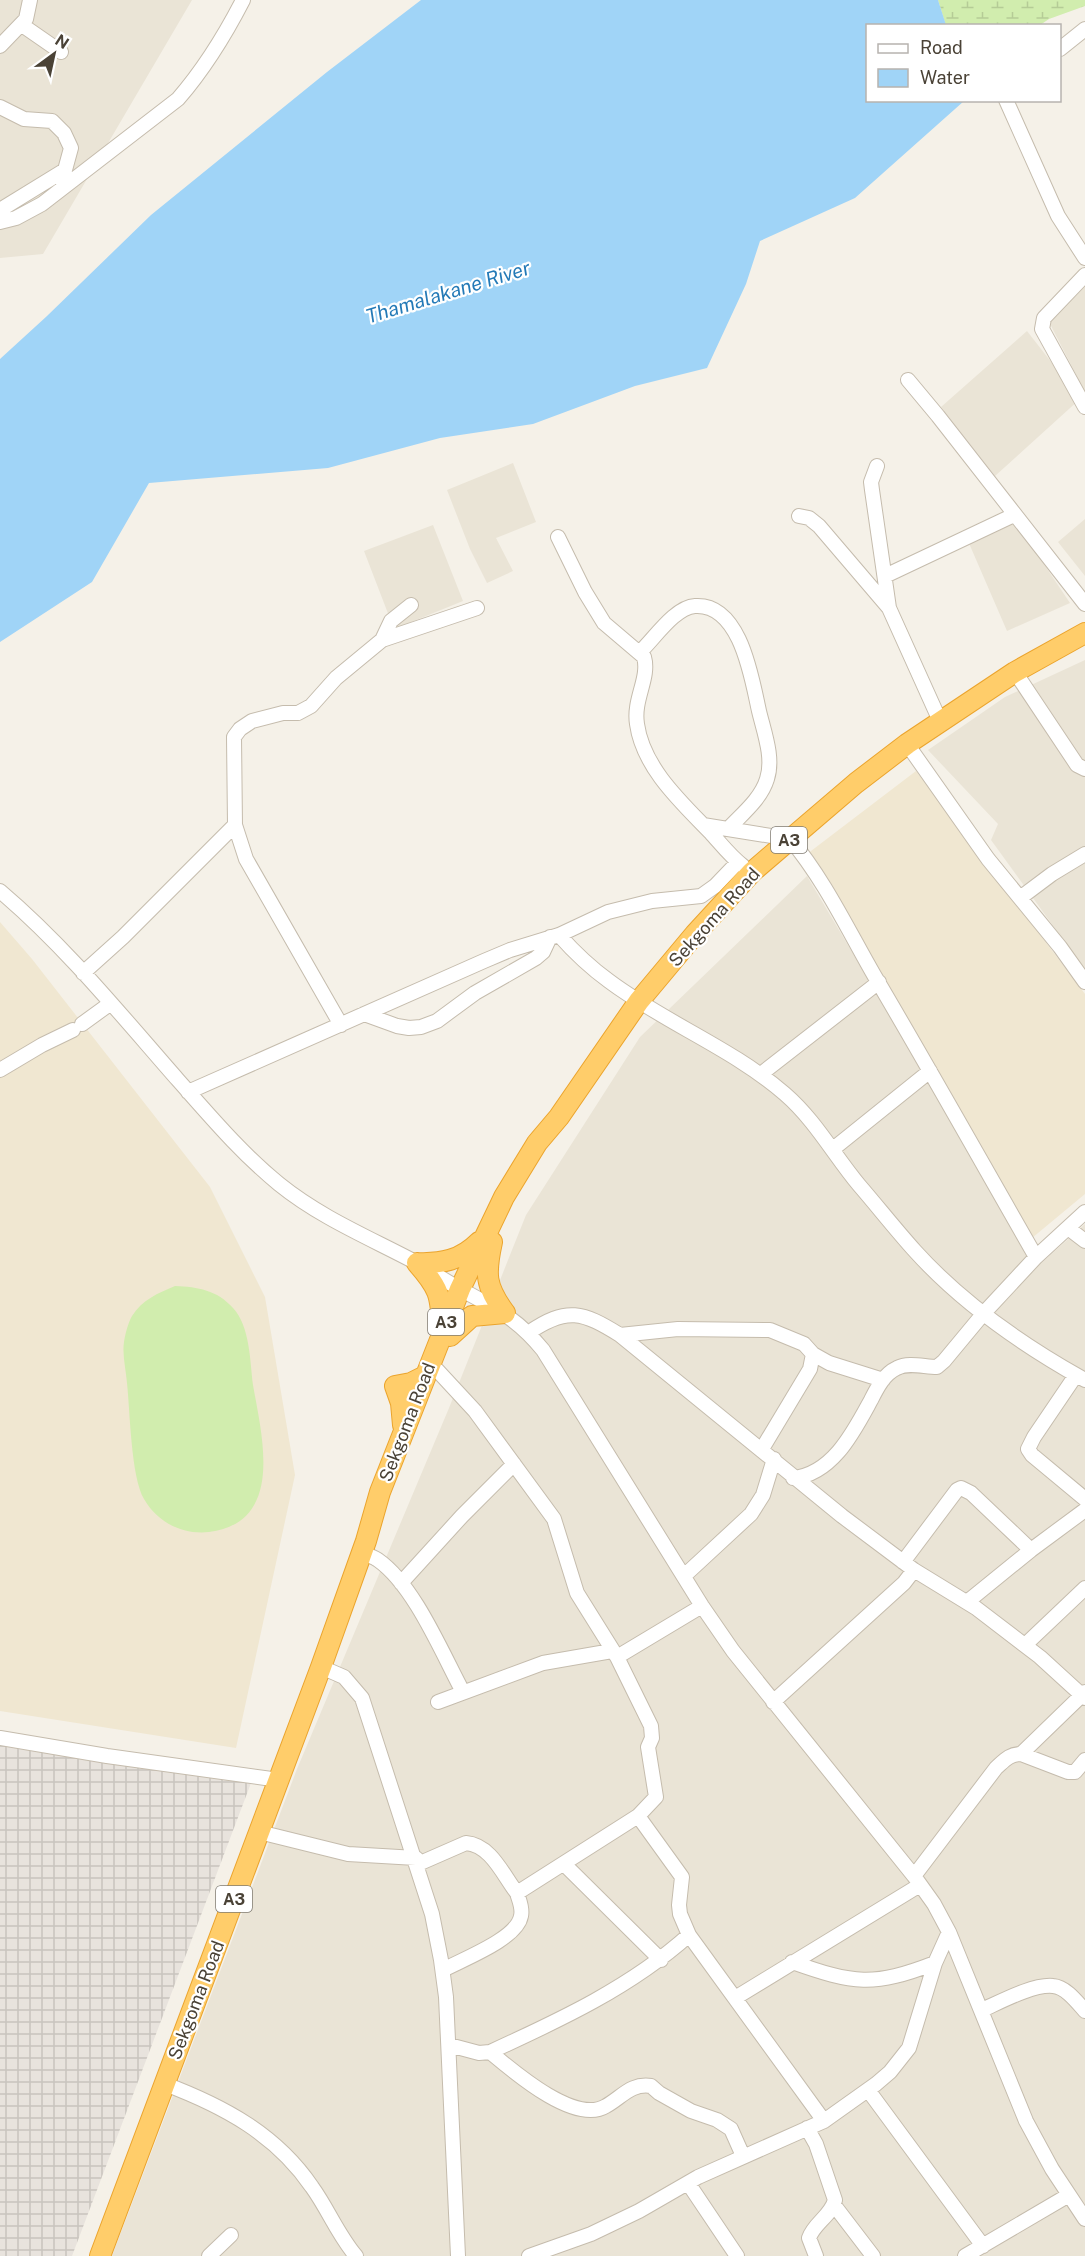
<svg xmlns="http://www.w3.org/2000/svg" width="1085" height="2256" font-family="'Public Sans',sans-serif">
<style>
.residential{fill:#eae4d6}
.industrial{fill:url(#industrial-grid)}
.education{fill:#f0e7d1}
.wetland{fill:url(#wetland-marsh)}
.pitch{fill:#d1edae}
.water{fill:#a0d4f7}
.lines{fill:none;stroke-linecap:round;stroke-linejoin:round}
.minor-casing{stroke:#c5bcad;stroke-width:16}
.highway-casing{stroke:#eba42d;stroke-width:22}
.minor{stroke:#fff;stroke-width:14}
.highway{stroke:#ffcd6a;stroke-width:20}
.labels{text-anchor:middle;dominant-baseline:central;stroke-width:4.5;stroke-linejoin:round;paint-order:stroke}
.shield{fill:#fff;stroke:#807b72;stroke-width:1.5}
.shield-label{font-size:16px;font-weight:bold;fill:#4a4236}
.street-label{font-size:18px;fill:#4a4236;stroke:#fff}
.water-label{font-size:20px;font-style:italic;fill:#247ab7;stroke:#fff}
</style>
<defs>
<pattern id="industrial-grid" width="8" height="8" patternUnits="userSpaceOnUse" patternTransform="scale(1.5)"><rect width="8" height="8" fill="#e8e3dd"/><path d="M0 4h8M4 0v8" fill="none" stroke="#c8c4be"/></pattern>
<pattern id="wetland-marsh" width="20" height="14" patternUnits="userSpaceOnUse" patternTransform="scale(1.5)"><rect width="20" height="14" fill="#d1edae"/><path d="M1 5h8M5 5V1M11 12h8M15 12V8" fill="none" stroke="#b5cc96"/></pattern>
</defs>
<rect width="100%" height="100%" fill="#f5f1e8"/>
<path class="residential" d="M 0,0 L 192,0 L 43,254 L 0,258 Z
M 1085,282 L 1085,392 L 1047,318 Z
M 1027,331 L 1080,399 L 995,476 L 941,407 Z
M 513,463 L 536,522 L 496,538 L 513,571 L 487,583 L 470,549 L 447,490 Z
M 1013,518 L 1070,603 L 1007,631 L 968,541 Z
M 1085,519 L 1085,576 L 1058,542 Z
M 433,525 L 463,601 L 394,629 L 364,551 Z
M 1085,660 L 1085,970 L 991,840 L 998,824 L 928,750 L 1005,697 Z
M 807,876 L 1038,1266 L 1085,1224 L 1085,2256 L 112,2256 L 297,1769 L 449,1408 L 526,1215 L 640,1037 Z"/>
<path class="industrial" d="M 0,1744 L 251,1783 L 72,2256 L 0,2256 Z"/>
<path class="education" d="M 916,771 L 1085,994 L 1085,1194 L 1032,1238 L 807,854 Z
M 0,922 L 32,959 L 210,1187 L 265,1297 L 295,1475 L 236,1748 L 0,1711 Z"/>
<path class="wetland" d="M 938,0 L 1085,0 L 1085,6 L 1049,19 L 1040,25 L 946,26 Z"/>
<path class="pitch" d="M 175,1286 C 198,1287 217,1290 233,1308 C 250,1326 250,1361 253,1385 C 262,1437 285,1522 209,1532 C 182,1535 157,1522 144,1499 C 131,1477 130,1411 127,1383 C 126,1370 122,1355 124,1342 C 125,1335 128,1323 132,1316 C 142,1300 158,1293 175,1286 Z"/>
<path class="water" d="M 421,0 L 938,0 L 946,25 L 868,26 L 868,100 L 964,101 L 855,198 L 760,241 L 746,284 L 707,368 L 635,386 L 533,424 L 440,438 L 328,468 L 149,483 L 92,582 L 0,642 L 0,359 L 47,316 L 151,215 L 327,72 Z"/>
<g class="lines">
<g class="minor-casing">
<path id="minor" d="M 22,25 L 61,52
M 0,46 L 26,19 L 30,0
M 1060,49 L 1085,29
M 1006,100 L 1058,216 L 1085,258
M 0,107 L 24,119 L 52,121 L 64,133 L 71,148 L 65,170 L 63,186
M 0,210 L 65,170
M 0,222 L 16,218 L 42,204 L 178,99 C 204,69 225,35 243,0
M 1085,275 L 1044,318 L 1042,329 L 1085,407
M 908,380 L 938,416 L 1085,604
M 877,466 L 871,482 L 872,490 L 889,608
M 799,516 L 809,518 L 819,526 L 889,608 L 940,721
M 558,537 L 585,592 L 604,623 L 644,657 C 650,678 633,699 637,724 C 643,768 682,803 711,833 C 721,844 731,857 743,866
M 885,576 L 1014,515
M 382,640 L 391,621 L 411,605
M 640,652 C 654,639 675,607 695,606 C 741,603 752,680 759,711 C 764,732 774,758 767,779 C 761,799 742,814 728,829
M 1015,672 L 1077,765 L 1085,769
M 907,744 L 988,859 L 1060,947 L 1085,982
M 703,825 L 790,839 C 824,879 848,930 874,975 C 929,1068 982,1163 1036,1257
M 0,891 C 66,947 121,1015 178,1080 C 210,1116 241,1153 279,1184 C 321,1218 370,1238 417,1263 C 431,1271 445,1281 460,1289 C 495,1308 517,1318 543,1350 L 702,1606 L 733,1651 L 914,1876 L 934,1904 L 949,1932 L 1026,2121 L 1052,2169 L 1085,2219
M 1020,898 L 1052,874 L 1085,854
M 559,935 C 574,952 591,968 609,981 C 665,1023 732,1048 785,1094 C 815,1120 834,1155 859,1185 C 878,1207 896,1230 915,1251 C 962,1303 1024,1346 1085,1380
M 83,973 L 123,937 L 235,825
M 364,1014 L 397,1026 L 409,1028 L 421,1027 L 437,1021 L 475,993 L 536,958 L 543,952 L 550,937
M 82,1024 L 111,1003
M 341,1025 L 246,859 L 235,825 L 234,737 L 240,729 L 252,721 L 283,713 L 298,713 L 311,706 L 336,678 L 382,640 L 477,608
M 0,1070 L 42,1045 L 73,1030
M 761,1074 L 879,982
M 188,1092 L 484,961 L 510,950 L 559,935 L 608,912 L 652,901 L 701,896 L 715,886 L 738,862
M 833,1149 L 930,1071
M 1068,1228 L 1085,1241
M 528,1333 C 567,1306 583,1312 620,1335 L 842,1516 L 914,1570 L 976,1608 L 1040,1657 L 1085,1698
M 620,1335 L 678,1329 L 770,1330 L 804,1344 L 813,1354 L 810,1369 L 762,1449
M 813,1354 L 829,1363 L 883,1380
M 1076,1375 L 1034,1437 L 1028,1449 L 1032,1455 L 1085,1499
M 793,1478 C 833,1474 854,1431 871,1400 C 877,1388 884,1374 897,1368 C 909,1362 924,1367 937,1367 L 944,1361 L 983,1314 L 1036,1257 L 1085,1212
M 362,1552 C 367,1555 374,1557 378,1560 C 414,1585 442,1653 463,1692
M 903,1562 L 957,1490 L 961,1488 L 971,1493 L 1031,1550
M 684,1576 L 751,1514 L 763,1495 L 774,1459
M 401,1583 L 462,1516 L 514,1464
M 967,1602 L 1031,1550 L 1085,1510
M 1025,1645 L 1085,1588
M 617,1657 L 702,1606
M 321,1667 L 344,1677 L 362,1698 L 432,1914 L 441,1960 L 446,1997 L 458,2256
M 438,1702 L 543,1663 L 612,1651
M 773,1702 L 904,1583 L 914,1570
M 0,1738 L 107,1756 L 279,1780
M 1021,1754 L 1085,1692
M 638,1816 L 682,1877 L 679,1905 L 680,1914 L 689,1935 L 824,2121
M 259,1832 L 348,1854 L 416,1858
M 418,1864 L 466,1843 C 491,1845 503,1875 517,1893 L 638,1816 L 656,1797 L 648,1747 L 652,1738 L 651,1726 L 617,1657 L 577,1593 L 554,1519 L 475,1411 L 437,1370
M 564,1864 L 661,1960
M 914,1876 L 996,1768 C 1004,1761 1009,1754 1021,1754 L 1068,1772 L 1075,1772 L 1085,1760
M 792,1962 C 854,1984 873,1987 935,1963
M 443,1970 C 463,1959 517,1939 521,1916 C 523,1908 519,1900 517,1893
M 735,1998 L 920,1885
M 982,2010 C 1000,2002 1033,1984 1053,1986 C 1066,1987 1077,2002 1085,2011
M 449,2045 L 479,2053 L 490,2052 C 560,2020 631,1987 689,1935
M 490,2052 C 514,2072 575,2125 606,2106 C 622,2097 631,2083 651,2086 L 659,2093 L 691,2111 L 717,2120 L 731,2129 L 743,2156
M 165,2084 C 223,2106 276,2134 312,2187 C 328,2209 338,2235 356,2256
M 868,2090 L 983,2246
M 807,2128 L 816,2144 L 835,2200 C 831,2216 814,2223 809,2238 L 816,2256
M 688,2183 L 737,2256
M 834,2205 L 873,2256
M 209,2256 L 231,2235
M 529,2256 L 591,2234 L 639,2211 L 698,2177 L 824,2121 L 876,2084 L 890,2072 L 909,2048 L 935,1963 L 949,1932
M 965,2256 L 1069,2195"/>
</g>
<g class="highway-casing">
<path id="highway" d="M 492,1242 C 485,1274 485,1286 505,1313
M 417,1263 C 439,1288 441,1295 442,1328
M 417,1263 C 442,1264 461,1260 479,1242
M 450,1336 L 472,1316 L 505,1313
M 403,1425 L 401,1403 L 395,1386 L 411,1383 L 425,1376
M 100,2256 L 321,1667 L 366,1541 L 380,1492 L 460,1289 L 504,1197 L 537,1143 L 559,1117 L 639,1001 L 695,934 L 752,872 L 856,783 L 907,744 L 1015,672 L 1085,633"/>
</g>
<use href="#minor" class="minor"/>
<use href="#highway" class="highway"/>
</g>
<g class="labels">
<g class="shield">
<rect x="771" y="827" width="36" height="26" rx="4.5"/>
<rect x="428" y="1309" width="36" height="26" rx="4.5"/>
<rect x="216" y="1886" width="36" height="26" rx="4.5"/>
</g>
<g class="shield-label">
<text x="789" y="840">A3</text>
<text x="446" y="1322">A3</text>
<text x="234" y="1899">A3</text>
</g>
<g class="street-label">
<text transform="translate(714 917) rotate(-48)">Sekgoma Road</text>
<text transform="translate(407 1422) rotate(-69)">Sekgoma Road</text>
<text transform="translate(196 2000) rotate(-69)">Sekgoma Road</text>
</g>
<g class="water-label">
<text transform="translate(448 292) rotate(-17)">Thamalakane River</text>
</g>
</g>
<rect x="866" y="24" width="195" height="78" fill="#ffffff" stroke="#b7b3af" stroke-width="1.5"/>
<rect x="878" y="44" width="30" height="9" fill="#ffffff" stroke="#b7b3af" stroke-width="1.5"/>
<text x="920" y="54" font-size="18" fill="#4a4236">Road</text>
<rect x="878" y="69" width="30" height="18" fill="#a0d4f7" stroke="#b7b3af" stroke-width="1.5"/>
<text x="920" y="84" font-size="18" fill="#4a4236">Water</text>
<g transform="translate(54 54) rotate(33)" stroke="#ffffff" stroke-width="4.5" paint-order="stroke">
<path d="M0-4.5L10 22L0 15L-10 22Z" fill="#4a4236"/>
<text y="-9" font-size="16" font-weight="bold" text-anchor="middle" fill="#4a4236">N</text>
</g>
</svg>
